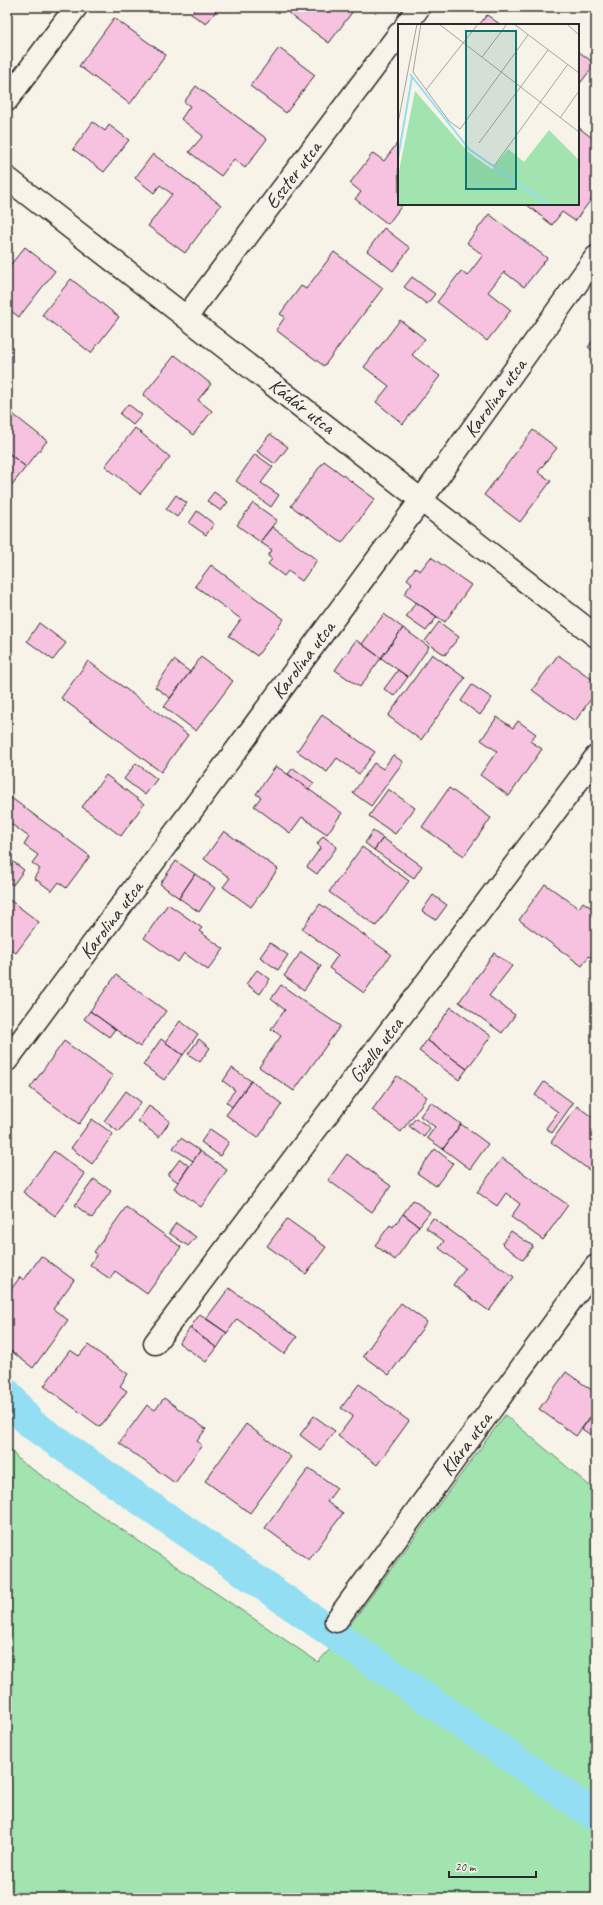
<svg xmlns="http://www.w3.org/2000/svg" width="603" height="1905" font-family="Caveat,sans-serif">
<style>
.green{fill:#a1e4af;stroke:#66886d}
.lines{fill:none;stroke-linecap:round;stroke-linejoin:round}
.canal{stroke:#93def3;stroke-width:31}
.building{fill:#f6c2df;stroke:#2b2b2b}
.minor-casing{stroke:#2b2b2b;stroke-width:25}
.minor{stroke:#f7f3e8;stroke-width:22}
.labels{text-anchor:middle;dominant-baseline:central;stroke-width:3.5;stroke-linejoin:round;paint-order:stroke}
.street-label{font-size:20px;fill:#2b2b2b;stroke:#f7f3e8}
.inset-river{fill:none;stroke:#93def3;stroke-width:2}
.inset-road{fill:none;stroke:#a5a39c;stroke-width:1}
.view{fill:#0f766e;fill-opacity:0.15;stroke:#0f766e;stroke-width:2}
.inset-edge{fill:none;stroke:#2b2b2b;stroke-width:2}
</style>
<rect width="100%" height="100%" fill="#f7f3e8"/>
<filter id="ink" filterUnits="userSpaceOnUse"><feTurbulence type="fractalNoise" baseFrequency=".025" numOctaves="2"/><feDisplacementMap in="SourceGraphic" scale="8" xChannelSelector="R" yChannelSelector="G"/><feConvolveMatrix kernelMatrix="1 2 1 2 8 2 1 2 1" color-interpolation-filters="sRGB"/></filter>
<g filter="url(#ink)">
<path class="green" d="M 505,1415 L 596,1491 L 596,1898 L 7,1898 L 7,1446 L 20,1461 L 318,1662 L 340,1638 Z"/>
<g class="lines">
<path class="canal" d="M 7,1394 L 30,1423 L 596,1816"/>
</g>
<path class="building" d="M 196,7 L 219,7 L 206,24 L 191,14 Z
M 280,7 L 356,7 L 329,43 Z
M 487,15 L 501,25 L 479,25 Z
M 114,18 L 166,55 L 130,104 L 79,66 Z
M 279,48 L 315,75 L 286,113 L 250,86 Z
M 578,51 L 595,64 L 578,86 Z
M 196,86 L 267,139 L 245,168 L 234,159 L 221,176 L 189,152 L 203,136 L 181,119 L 190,106 L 184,102 Z
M 93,122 L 105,131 L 109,125 L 129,140 L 104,172 L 73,149 Z
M 578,127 L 596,141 L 596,193 L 575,221 L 562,212 L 552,225 L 526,204 L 578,204 Z
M 398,142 L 399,204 L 403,204 L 388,224 L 355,199 L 361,192 L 350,183 L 373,153 L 384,161 Z
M 153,154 L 221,205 L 185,253 L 148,226 L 172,194 L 160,185 L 154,193 L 135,178 Z
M 489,214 L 547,258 L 524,287 L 504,272 L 488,292 L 511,310 L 487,341 L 437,302 L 461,271 L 467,276 L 483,255 L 467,243 Z
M 384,228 L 410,248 L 393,271 L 367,251 Z
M 25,247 L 55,271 L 19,317 L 7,308 L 7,269 Z
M 334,252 L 383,288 L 324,366 L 276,330 L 285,317 L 280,314 L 301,286 L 306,289 Z
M 412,277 L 435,294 L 427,304 L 404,287 Z
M 71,279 L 119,317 L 91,353 L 42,315 Z
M 400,320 L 425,339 L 412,355 L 440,376 L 403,424 L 376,402 L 389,386 L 364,367 Z
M 596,337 L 596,353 L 588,347 Z
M 175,355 L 211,384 L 198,400 L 212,411 L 193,435 L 143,395 Z
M 128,404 L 142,415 L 133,425 L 120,414 Z
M 9,411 L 47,441 L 26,467 L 7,452 L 7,414 Z
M 135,428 L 170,457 L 140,494 L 105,466 Z
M 533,430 L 557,448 L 538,472 L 551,481 L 520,522 L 484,495 Z
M 270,434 L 288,447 L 275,464 L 257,451 Z
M 7,452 L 26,467 L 7,491 Z
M 255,454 L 273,467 L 261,483 L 279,495 L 271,507 L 236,481 Z
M 324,461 L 375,499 L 342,543 L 291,506 Z
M 214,492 L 228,502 L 221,511 L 207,501 Z
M 176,495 L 187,503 L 177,517 L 166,509 Z
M 253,503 L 277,520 L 260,542 L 237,525 Z
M 197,511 L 214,524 L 206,535 L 189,523 Z
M 272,527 L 317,560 L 302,581 L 288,571 L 284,576 L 268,564 L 272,559 L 268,556 L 272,550 L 260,542 Z
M 431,557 L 471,585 L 445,622 L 404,594 L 412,583 L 407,579 L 415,568 L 420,571 Z
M 211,565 L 284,619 L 257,656 L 229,636 L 241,619 L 195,586 Z
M 416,602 L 437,617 L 426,631 L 406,617 Z
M 384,614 L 403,628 L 381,658 L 362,644 Z
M 439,622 L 459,637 L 445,655 L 425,641 Z
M 39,623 L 66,643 L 53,660 L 27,641 Z
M 403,628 L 429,647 L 408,677 L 381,658 Z
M 356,640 L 381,658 L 360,687 L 335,670 Z
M 432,654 L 465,678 L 421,740 L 388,716 Z
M 558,655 L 596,682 L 596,692 L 575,721 L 532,690 Z
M 201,657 L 233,681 L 196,731 L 164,707 Z
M 174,660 L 190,672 L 170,698 L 155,687 Z
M 88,661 L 188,735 L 161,772 L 61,698 Z
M 398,670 L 408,677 L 394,696 L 384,689 Z
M 472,685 L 492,698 L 480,715 L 461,701 Z
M 322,715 L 375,752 L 359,774 L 337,758 L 327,772 L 297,751 Z
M 497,717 L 513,728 L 518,721 L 536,734 L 530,741 L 542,749 L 509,796 L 480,775 L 497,751 L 481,740 Z
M 393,755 L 403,762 L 371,806 L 353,793 L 374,763 L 383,769 Z
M 136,763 L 157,779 L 145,795 L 124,779 Z
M 276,766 L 342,813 L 327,834 L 302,817 L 290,833 L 254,806 L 261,797 L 256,794 Z
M 293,768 L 314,783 L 309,789 L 288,774 Z
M 106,775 L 144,804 L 121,836 L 82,807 Z
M 449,788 L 491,818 L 464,856 L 422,827 Z
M 388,789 L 415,808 L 395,834 L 369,816 Z
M 10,797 L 90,856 L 66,888 L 59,882 L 52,891 L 34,878 L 40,869 L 32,863 L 38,855 L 24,845 L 29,837 L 7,821 L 7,800 Z
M 224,831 L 278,869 L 251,907 L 223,887 L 230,878 L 204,859 Z
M 373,831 L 383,838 L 374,850 L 365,843 Z
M 323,836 L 337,847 L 317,874 L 307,867 L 321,847 L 317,844 Z
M 383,838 L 422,866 L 414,878 L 374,850 Z
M 362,847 L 409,881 L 376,926 L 329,892 Z
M 7,857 L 24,870 L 13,885 L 7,881 Z
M 176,861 L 195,874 L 179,898 L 160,884 Z
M 195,874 L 215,888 L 199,912 L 179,898 Z
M 545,884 L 579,908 L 583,902 L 596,911 L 596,961 L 589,956 L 582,966 L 519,920 Z
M 433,895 L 447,905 L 436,920 L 422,911 Z
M 7,898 L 39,922 L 16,953 L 7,947 Z
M 168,904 L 202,928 L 199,931 L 224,949 L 208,970 L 184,953 L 178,962 L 144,938 Z
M 320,904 L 391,954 L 364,993 L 329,968 L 338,955 L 302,929 Z
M 270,943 L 288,955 L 278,970 L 260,957 Z
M 301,952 L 321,966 L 304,990 L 284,976 Z
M 494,953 L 512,966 L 489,996 L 515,1015 L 502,1033 L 459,1002 Z
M 257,970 L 270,979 L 260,994 L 246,984 Z
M 116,975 L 166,1011 L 140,1047 L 90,1011 Z
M 281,985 L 340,1026 L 294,1091 L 259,1067 L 281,1036 L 271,1029 L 285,1010 L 271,999 Z
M 451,1007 L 491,1036 L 467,1069 L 427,1040 Z
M 90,1011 L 115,1029 L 109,1037 L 84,1019 Z
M 180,1021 L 198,1034 L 183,1055 L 165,1042 Z
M 161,1039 L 183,1055 L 164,1080 L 143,1065 Z
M 199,1039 L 210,1048 L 200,1062 L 188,1054 Z
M 427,1040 L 467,1069 L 459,1080 L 419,1051 Z
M 64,1041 L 113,1076 L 79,1124 L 30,1088 Z
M 232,1068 L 251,1081 L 232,1107 L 226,1102 L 235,1090 L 223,1081 Z
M 397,1076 L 427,1097 L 401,1132 L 372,1110 Z
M 251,1081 L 282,1104 L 258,1138 L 226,1115 Z
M 544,1082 L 573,1103 L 552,1133 L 546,1128 L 558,1112 L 535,1095 Z
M 126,1091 L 141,1102 L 119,1132 L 104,1121 Z
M 431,1102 L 461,1124 L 443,1149 L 427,1138 L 435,1127 L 420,1116 Z
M 149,1106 L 170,1121 L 159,1137 L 138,1121 Z
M 577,1106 L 596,1120 L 596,1166 L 592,1172 L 551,1142 Z
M 416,1118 L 430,1128 L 424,1137 L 409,1126 Z
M 92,1119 L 113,1134 L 92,1164 L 71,1148 Z
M 461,1124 L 488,1144 L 470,1169 L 443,1149 Z
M 210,1129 L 229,1142 L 220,1156 L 201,1142 Z
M 181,1138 L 200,1151 L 193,1161 L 173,1148 Z
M 435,1149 L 453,1163 L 436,1186 L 417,1173 Z
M 54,1151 L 85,1174 L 55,1216 L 23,1192 Z
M 200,1151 L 227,1170 L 201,1207 L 174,1188 Z
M 347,1154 L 391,1186 L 372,1212 L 328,1180 Z
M 502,1158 L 568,1205 L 543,1240 L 511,1217 L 520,1204 L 506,1193 L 497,1206 L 477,1192 Z
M 180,1159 L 189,1166 L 178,1182 L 168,1175 Z
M 94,1179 L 111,1191 L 92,1218 L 75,1205 Z
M 413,1200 L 430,1212 L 419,1226 L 403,1214 Z
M 126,1207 L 181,1247 L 147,1294 L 115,1271 L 110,1279 L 90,1265 L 97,1254 L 94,1252 Z
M 403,1214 L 419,1226 L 395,1260 L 375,1245 L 390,1225 L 393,1227 Z
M 433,1218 L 514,1277 L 489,1311 L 453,1285 L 465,1268 L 439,1248 L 444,1241 L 426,1228 Z
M 287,1219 L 326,1247 L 306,1274 L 267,1246 Z
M 176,1223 L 196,1237 L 188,1246 L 169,1233 Z
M 511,1231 L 533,1246 L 523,1260 L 502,1244 Z
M 41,1256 L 74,1280 L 53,1309 L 68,1320 L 33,1368 L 7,1348 L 7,1295 L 20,1277 L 24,1280 Z
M 229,1288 L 297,1337 L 284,1354 L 237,1319 L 227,1333 L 206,1319 Z
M 401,1303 L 427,1322 L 389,1375 L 363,1356 Z
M 200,1314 L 227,1333 L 217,1348 L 190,1328 Z
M 190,1328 L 217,1348 L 206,1362 L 179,1343 Z
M 88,1345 L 128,1374 L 120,1386 L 127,1391 L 100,1427 L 44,1386 L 70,1350 L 79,1356 Z
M 566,1372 L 596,1393 L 596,1409 L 576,1436 L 539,1409 Z
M 359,1384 L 409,1421 L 377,1465 L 338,1436 L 353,1416 L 341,1408 Z
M 164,1398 L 206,1429 L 197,1441 L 202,1445 L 175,1483 L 119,1443 L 147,1405 L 155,1410 Z
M 595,1411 L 596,1434 L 594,1437 L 582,1429 Z
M 314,1416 L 335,1431 L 320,1450 L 300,1435 Z
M 246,1424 L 291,1457 L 250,1513 L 205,1481 Z
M 309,1468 L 337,1488 L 327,1502 L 343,1513 L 309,1560 L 265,1528 Z"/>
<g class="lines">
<g class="minor-casing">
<path id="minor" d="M 406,25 L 419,7
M 7,100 L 76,7
M 7,178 L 596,636
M 187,316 L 399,34
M 7,1060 L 422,499 L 596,257
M 155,1343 L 596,757
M 336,1621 L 596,1266"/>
</g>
<use href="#minor" class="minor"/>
</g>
</g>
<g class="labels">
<g class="street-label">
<text transform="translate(293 175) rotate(-53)">Eszter utca</text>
<text transform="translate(495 398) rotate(-54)">Karolina utca</text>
<text transform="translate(302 406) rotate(38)">Kádár utca</text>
<text transform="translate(303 660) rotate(-53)">Karolina utca</text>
<text transform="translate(111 920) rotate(-53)">Karolina utca</text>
<text transform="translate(376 1050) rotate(-53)">Gizella utca</text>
<text transform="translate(466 1444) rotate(-54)">Klára utca</text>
</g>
</g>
<g transform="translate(398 24)">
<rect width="181" height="181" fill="#f7f3e8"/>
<path d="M 17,67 L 70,128 L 94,145 L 110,125 L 126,138 L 151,106 L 181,136 L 181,181 L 0,181 L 1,147 Z" fill="#a1e4af"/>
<path class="inset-river" d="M 12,50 L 71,125 L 151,181M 0,134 L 14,53"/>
<path class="inset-road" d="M 23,0 L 15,48 L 51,97 L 62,105 L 130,11M 41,0 L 181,108M 116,0 L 181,49M 169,0 L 181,11M 84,33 L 109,0M 28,66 L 80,0M 162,94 L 181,67M 0,99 L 19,0M 81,119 L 150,26M 96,142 L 170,40"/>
<path class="view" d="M 68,7 L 118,7 L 118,165 L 68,165 Z"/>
<rect width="181" height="181" class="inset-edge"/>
</g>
<rect width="603" height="1905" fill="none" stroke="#f7f3e8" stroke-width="24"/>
<rect x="12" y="12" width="579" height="1881" fill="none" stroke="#2b2b2b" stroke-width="1.5" filter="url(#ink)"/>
<path d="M449 1871v6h87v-6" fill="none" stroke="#2b2b2b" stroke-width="2"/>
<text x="455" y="1871" font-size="12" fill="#2b2b2b" stroke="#f7f3e8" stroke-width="3" paint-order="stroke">20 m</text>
</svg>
